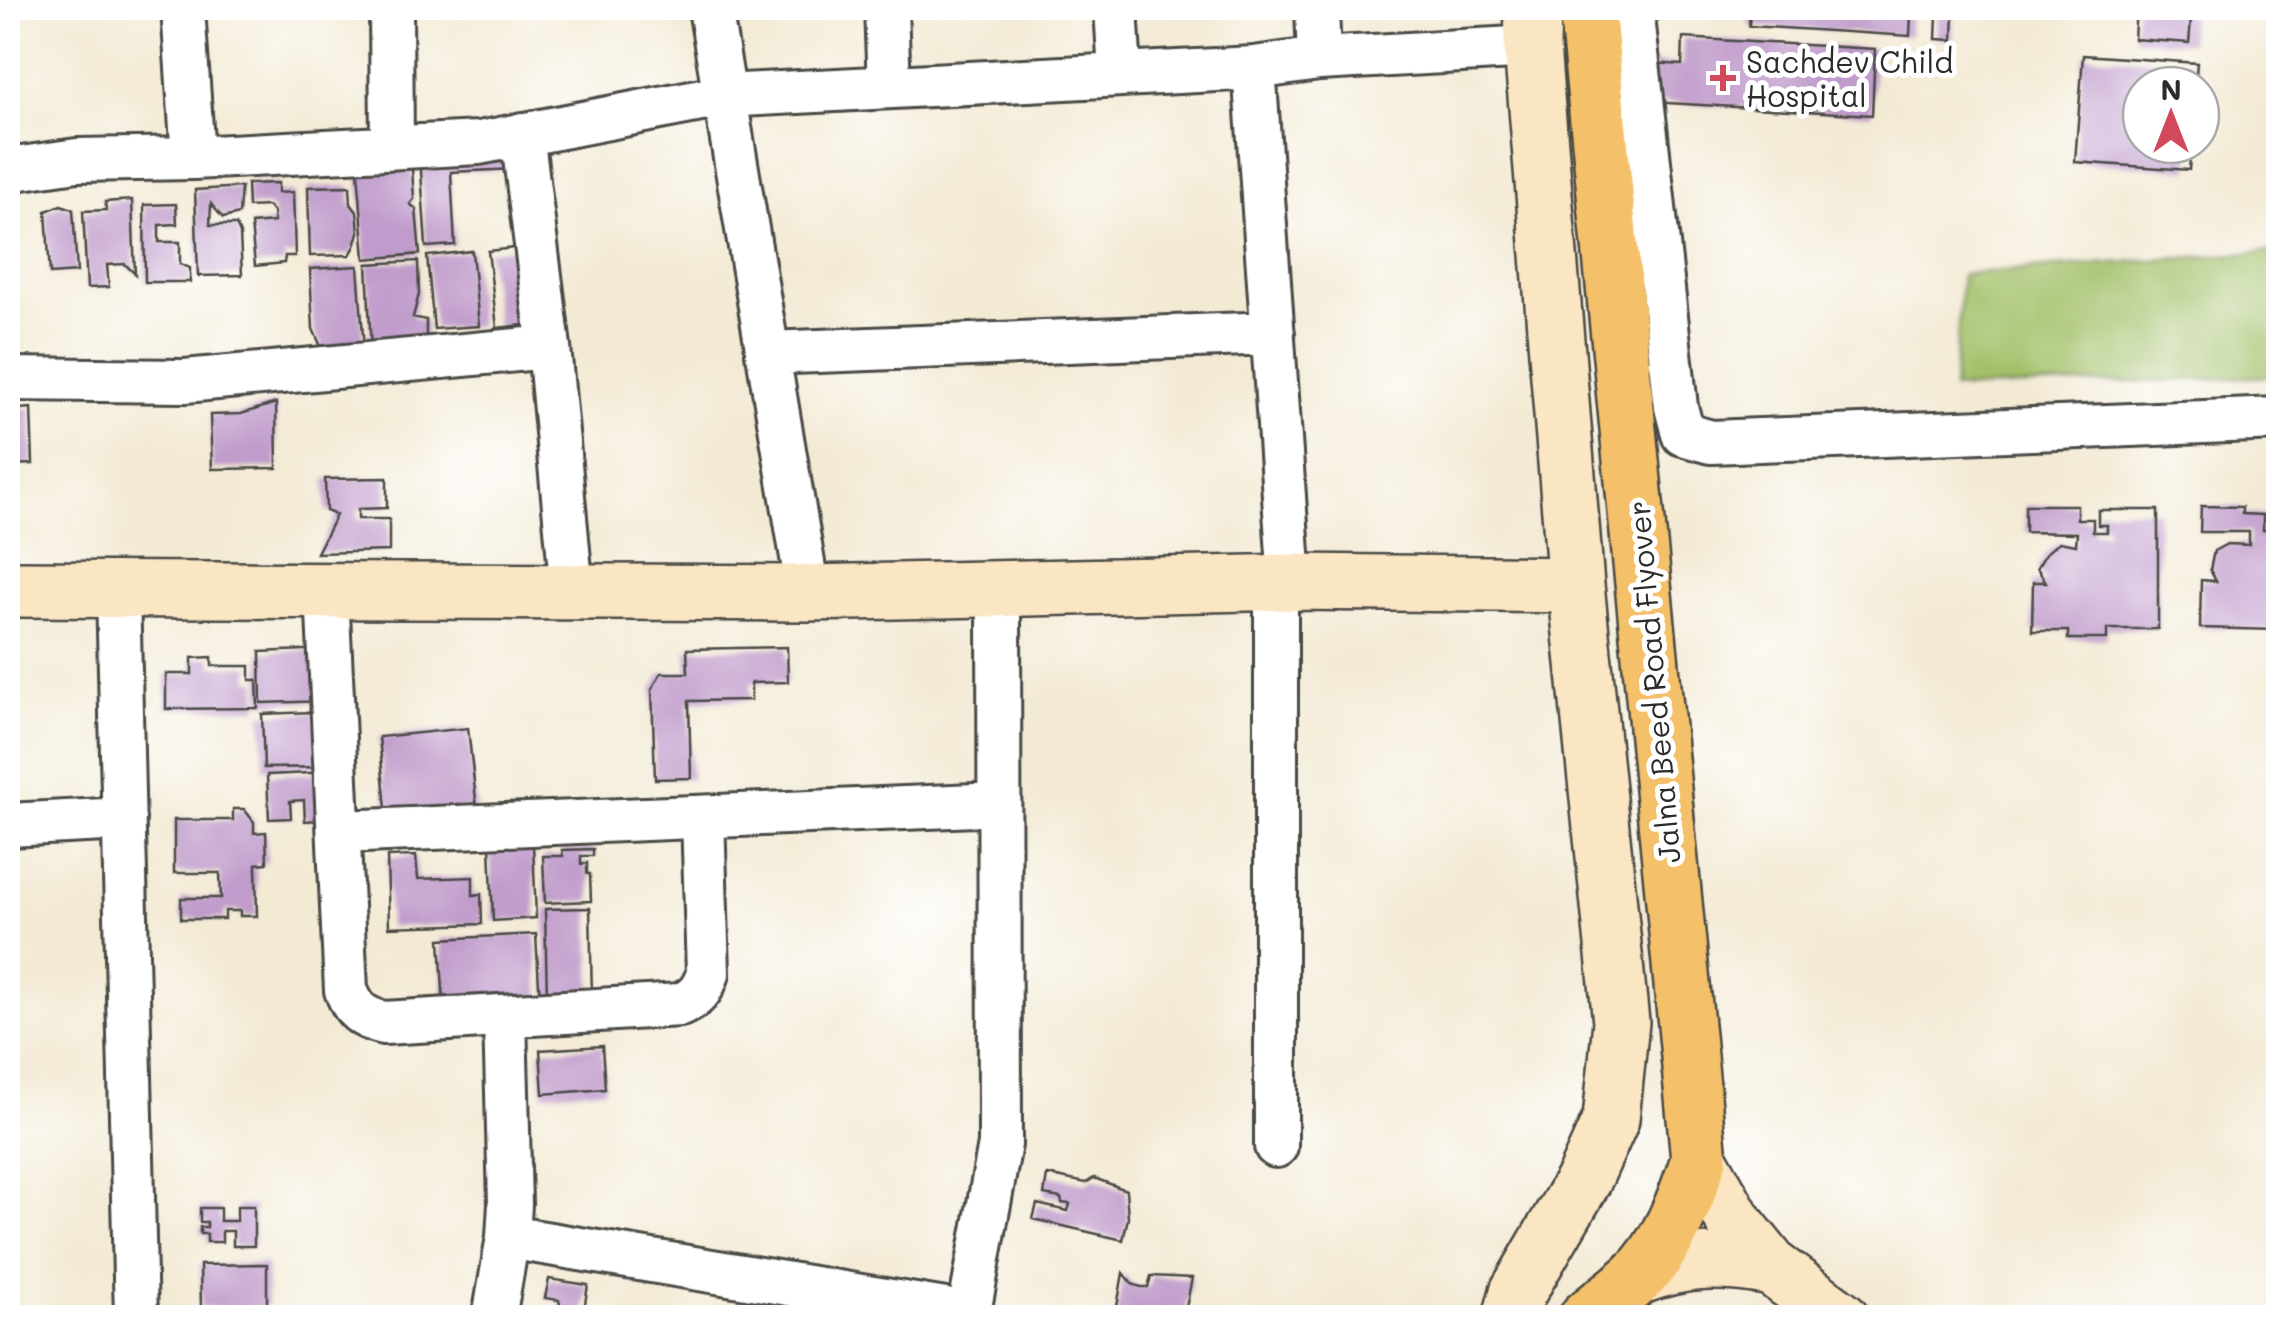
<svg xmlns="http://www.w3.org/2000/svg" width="2286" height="1325" font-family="Mali,sans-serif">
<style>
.green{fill:#a2c068;stroke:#66764a;stroke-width:2.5}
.building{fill:#c09bcb}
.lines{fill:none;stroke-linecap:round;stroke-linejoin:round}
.street-casing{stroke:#494844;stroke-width:48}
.secondary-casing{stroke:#494844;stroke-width:60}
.primary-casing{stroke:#494844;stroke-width:60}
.street{stroke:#fff;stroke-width:42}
.secondary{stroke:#fbe6c3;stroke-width:55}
.primary{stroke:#f4c16a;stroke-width:55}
.poi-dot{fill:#d1495b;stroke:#fff;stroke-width:4}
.labels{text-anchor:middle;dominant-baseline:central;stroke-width:10;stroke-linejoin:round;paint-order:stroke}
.poi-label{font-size:30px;fill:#2b2b2b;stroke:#fff;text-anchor:start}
.street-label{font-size:30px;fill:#2b2b2b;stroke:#fff}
</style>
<rect width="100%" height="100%" fill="#fff"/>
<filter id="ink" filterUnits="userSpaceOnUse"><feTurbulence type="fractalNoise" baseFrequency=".01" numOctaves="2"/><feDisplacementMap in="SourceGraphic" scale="20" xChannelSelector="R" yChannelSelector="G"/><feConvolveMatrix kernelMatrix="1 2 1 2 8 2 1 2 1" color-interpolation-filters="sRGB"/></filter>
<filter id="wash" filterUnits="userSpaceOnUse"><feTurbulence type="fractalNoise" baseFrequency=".0048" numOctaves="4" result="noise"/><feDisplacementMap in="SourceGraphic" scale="40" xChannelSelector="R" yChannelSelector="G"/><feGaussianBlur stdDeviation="2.25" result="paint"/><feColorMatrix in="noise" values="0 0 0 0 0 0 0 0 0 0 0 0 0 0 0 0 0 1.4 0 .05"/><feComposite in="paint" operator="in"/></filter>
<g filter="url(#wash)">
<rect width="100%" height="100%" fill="#f3ead4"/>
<path class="green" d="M 2278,251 L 2278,376 L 1953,389 L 1962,274 Z"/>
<g id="blocks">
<path class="building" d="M 1750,8 L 1954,8 L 1953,40 L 1936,39 L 1937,15 L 1911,13 L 1910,36 L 1749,26 Z
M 2136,8 L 2192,8 L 2189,43 L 2134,39 Z
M 1683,38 L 1875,49 L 1872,115 L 1651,102 L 1653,63 L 1682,65 Z
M 2083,55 L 2197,63 L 2195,85 L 2141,85 L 2141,145 L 2191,145 L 2189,170 L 2075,162 Z
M 514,150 L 515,169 L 451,172 L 455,245 L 426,247 L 420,156 Z
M 394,155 L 395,170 L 412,169 L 414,199 L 410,204 L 416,209 L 420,254 L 365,259 L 357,158 Z
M 278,183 L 278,193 L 293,192 L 295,256 L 285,256 L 284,263 L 255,266 L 251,224 L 274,222 L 273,212 L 268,206 L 248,207 L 247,184 Z
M 350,186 L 351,204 L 357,212 L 359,232 L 355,246 L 350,255 L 310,256 L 308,187 Z
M 241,187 L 239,214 L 223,218 L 211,204 L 210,225 L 236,225 L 240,234 L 242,275 L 198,276 L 195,190 Z
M 132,200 L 135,274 L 125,264 L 107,265 L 109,287 L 87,288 L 83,211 L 106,210 L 105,202 Z
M 176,204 L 177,224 L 159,225 L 159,242 L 180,242 L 180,264 L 190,268 L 190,282 L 145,282 L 144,205 Z
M 61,205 L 73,209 L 77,272 L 50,274 L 46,211 Z
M 8,213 L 16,213 L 17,259 L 8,259 Z
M 532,246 L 540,323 L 497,328 L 488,251 Z
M 472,251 L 479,326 L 434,329 L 427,256 Z
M 418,261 L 419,294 L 413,317 L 426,320 L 426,337 L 371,351 L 367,264 Z
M 358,266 L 364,350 L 324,353 L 313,329 L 310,269 Z
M 276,403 L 277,468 L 212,469 L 210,415 L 241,414 Z
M 31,408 L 33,464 L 8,465 L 8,410 Z
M 387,478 L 387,508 L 358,509 L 358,519 L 389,519 L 389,551 L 317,553 L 336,515 L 326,511 L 325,479 Z
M 2268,502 L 2278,503 L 2278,522 L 2268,522 Z
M 2025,505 L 2077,505 L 2077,519 L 2093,519 L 2093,532 L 2107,532 L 2107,525 L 2098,525 L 2098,510 L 2158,510 L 2158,629 L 2107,629 L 2107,639 L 2068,639 L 2068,631 L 2032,631 L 2033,582 L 2046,582 L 2037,568 L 2046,553 L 2059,542 L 2076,545 L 2077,533 L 2025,532 Z
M 2201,506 L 2242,507 L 2242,514 L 2263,515 L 2263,530 L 2278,531 L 2278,630 L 2200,628 L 2201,580 L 2216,581 L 2210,570 L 2214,551 L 2227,544 L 2249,545 L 2249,532 L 2200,532 Z
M 787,647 L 788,682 L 751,683 L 751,700 L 689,701 L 691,778 L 655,779 L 652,689 L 661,673 L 688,673 L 687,649 Z
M 327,649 L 329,701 L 261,703 L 260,652 Z
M 212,657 L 212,666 L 250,666 L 250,680 L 257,680 L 258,708 L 166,709 L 166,674 L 192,674 L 192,658 Z
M 313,712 L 330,767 L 264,768 L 262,714 Z
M 468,728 L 477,809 L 387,819 L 379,737 Z
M 332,772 L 334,819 L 305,821 L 304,800 L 290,801 L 291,818 L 269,819 L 267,775 Z
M 233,809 L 244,809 L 254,822 L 254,833 L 266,832 L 267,863 L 256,864 L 257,916 L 240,916 L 240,911 L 225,911 L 225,919 L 181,919 L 181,898 L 221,898 L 220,873 L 174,873 L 174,820 L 233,820 Z
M 533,844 L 536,918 L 493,921 L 490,846 Z
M 593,849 L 593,856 L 581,856 L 581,864 L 587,863 L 587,874 L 590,874 L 591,901 L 545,903 L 543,856 L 563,856 L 562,850 Z
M 416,856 L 418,879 L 473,877 L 473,895 L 481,894 L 482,924 L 389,927 L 387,857 Z
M 590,908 L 592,997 L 547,998 L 545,909 Z
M 536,934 L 540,1003 L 444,1009 L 440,939 Z
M 602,1046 L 605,1089 L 543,1094 L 540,1050 Z
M 1047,1175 L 1086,1183 L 1094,1178 L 1126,1190 L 1128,1218 L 1123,1240 L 1033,1219 L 1037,1204 L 1068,1211 L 1070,1204 L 1062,1203 L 1061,1198 L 1044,1195 Z
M 237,1206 L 254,1206 L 254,1246 L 233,1246 L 233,1231 L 222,1231 L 222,1242 L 207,1242 L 207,1234 L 200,1234 L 200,1227 L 207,1227 L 207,1222 L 200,1222 L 200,1208 L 220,1208 L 220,1221 L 237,1221 Z
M 267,1264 L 267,1307 L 201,1308 L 200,1265 Z
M 1123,1273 L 1132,1284 L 1141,1287 L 1148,1287 L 1151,1276 L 1192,1278 L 1184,1318 L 1115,1318 Z
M 549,1279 L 588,1285 L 583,1316 L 535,1318 L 536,1310 L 562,1314 L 559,1300 L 545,1298 Z
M 717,1306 L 762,1311 L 761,1318 L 715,1318 Z"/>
</g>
</g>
<g filter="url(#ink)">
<use href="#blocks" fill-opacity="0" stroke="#494844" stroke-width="2.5"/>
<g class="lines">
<g class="street-casing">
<path id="street" d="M 183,8 L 193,158
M 391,8 L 392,147
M 710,8 L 808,593
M 886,8 L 889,87
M 1116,8 L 1120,74
M 1317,8 L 1319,59
M 1632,8 L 1676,407 L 1683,434 L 1711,442 L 2278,419
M 1254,68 L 1290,582
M 522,134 L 549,347 L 572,592
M 8,170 L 77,160 L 193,158 L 479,143 L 722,96 L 1254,68 L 1319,59 L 1532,47
M 767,353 L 1273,333
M 8,379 L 185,381 L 549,347
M 1276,582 L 1276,1146
M 118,591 L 136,1318
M 327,592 L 346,990 C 354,1011 362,1018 384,1023 L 680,1005 C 696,998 703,990 708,973 L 703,817
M 8,825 L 124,819
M 341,832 L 999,804
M 508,1237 L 969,1314
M 494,1318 L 508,1237 L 510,1204 L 505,1018
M 968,1318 L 1000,1144 L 999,587"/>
</g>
<g class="secondary-casing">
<path id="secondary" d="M 1533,8 L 1532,47 L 1576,585
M 8,589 L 808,593 L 1290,582 L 1576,585 L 1621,1022 L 1611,1119 L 1584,1179 L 1518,1292 L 1511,1318
M 1699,1159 L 1734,1221 L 1772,1268 L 1841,1318
M 1638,1277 C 1684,1259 1723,1259 1772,1268"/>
</g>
<g class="primary-casing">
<path id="primary" d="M 1587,1318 C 1603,1304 1621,1292 1636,1278 C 1668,1248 1686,1199 1699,1159 L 1587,8"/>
</g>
<use href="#street" class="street"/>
<use href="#secondary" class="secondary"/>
<use href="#primary" class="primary"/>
</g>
</g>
<path class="poi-dot" d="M1718 63h10v10h10v10h-10v10h-10v-10h-10v-10h10z"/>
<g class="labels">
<g class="poi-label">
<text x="1746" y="61">Sachdev Child<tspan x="1746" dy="34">Hospital</tspan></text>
</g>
<g class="street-label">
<text transform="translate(1653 682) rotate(-95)">Jalna Beed Road Flyover</text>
</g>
</g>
<rect width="2286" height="1325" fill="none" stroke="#fff" stroke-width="40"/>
<g transform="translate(2171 115)"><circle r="48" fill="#ffffff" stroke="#aaaaaa" stroke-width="2.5"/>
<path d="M0-8L18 38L0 25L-18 38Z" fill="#d1495b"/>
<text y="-15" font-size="28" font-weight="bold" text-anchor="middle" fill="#2b2b2b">N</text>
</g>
</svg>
